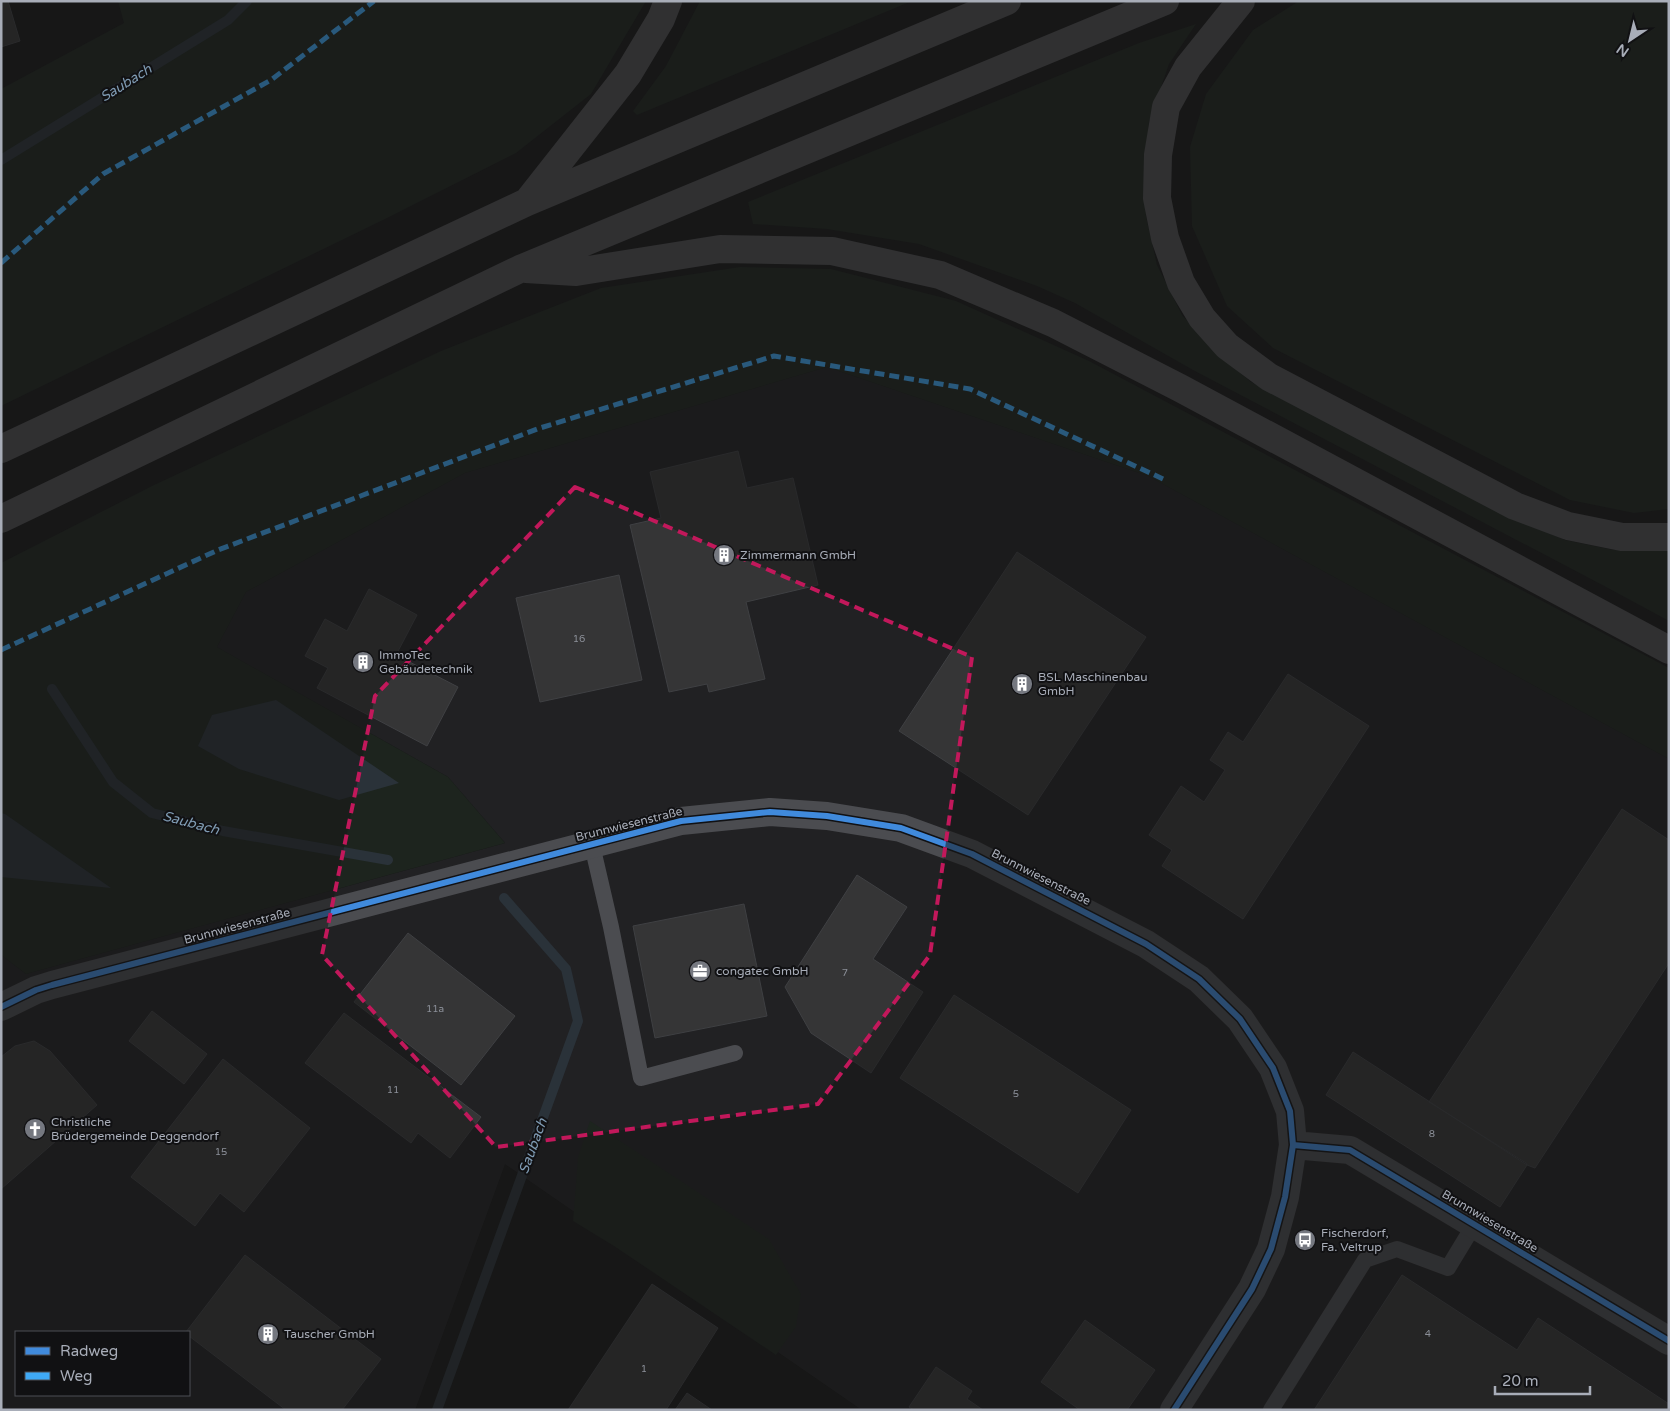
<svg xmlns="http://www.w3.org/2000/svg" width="1670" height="1411" font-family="'Varela Round',sans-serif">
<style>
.built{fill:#212123;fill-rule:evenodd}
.green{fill:#1d241e}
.water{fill:#2a3239}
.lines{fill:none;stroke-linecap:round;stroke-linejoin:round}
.stream{stroke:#2a3239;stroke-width:10}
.building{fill:#353536;stroke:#3f4043}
.lane{stroke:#4b4c50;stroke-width:16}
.street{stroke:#4b4c50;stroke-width:28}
.highway{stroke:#4e4e51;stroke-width:28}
.quiet{stroke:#3fa9f5;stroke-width:5;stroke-dasharray:10 5;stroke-linecap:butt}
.cycleway-casing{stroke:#111113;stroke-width:9}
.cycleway{stroke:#408adc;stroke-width:6}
.marked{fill:none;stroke:#c2185b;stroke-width:4;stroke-dasharray:10 6;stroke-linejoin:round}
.labels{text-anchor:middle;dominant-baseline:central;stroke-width:4;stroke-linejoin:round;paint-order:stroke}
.number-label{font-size:10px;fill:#8b8f98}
.poi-label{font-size:12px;fill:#a8adb8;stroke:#111113;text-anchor:start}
.street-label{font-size:12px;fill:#a8adb8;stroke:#111113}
.water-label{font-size:14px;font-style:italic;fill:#7f9bb3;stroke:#111113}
</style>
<rect width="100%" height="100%" fill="#171717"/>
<path class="built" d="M 827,367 L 1148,476 L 1669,759 L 1669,1410 L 862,1410 L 505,1164 L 415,1410 L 1,1410 L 1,955 L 26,974 L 505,843 L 448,777 L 217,647 L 246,592 L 465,473 ZM 16,1332 L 189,1332 L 189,1395 L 16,1395 Z"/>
<path class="green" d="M 118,1 L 646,1 L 591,94 L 516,153 L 385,219 L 1,406 L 1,89 L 124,23 Z
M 700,1 L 912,1 L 637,115 L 633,111 L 666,66 Z
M 1299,1 L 1669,1 L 1669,509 L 1634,513 L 1570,500 L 1273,348 L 1227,306 L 1192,226 L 1190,147 L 1206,94 L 1253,30 Z
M 1196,24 L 1169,64 L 1149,122 L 1145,168 L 1146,216 L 1157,265 L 1182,315 L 1214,351 L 1251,382 L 1508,516 L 1565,540 L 1614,550 L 1669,550 L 1669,621 L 1608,588 L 1193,370 L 1075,303 L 1037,286 L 919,244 L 827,229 L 753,224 L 748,202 L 1139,43 Z
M 740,267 L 831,269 L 956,301 L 1089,361 L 1669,668 L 1669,759 L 1148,476 L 827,367 L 465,473 L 246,592 L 217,647 L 448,777 L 505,843 L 26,974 L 1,955 L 1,563 L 154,485 L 441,351 L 601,288 Z
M 590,1121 L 769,1239 L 801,1294 L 796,1327 L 776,1355 L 614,1246 L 573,1221 L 578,1157 Z"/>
<path class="water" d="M 276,700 L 399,783 L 339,800 L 239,769 L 198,746 L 212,715 Z
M 1,813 L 5,814 L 111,888 L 1,877 Z"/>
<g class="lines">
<path class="stream" d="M 1,160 L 228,20 L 247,1
M 52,689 L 113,782 L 152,813 L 223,831 L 388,860
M 437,1410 L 578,1021 L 566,969 L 504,898"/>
</g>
<path class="building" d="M 1,1 L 8,1 L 20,41 L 1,47 Z
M 738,451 L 747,488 L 793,478 L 818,585 L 746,602 L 765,679 L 709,692 L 707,684 L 669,692 L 630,525 L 661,518 L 650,472 Z
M 1017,552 L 1146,637 L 1028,815 L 899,731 Z
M 619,575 L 642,680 L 540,702 L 516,598 Z
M 369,589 L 417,615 L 396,655 L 458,687 L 427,746 L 317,688 L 328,668 L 305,656 L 325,619 L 347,631 Z
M 1288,674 L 1369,726 L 1243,919 L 1162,866 L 1172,850 L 1149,835 L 1181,786 L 1204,802 L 1225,770 L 1210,760 L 1228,732 L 1243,742 Z
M 1622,809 L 1669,840 L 1669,963 L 1535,1168 L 1527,1165 L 1526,1163 L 1429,1102 Z
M 857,875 L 907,907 L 873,959 L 923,992 L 871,1073 L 811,1033 L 785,987 Z
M 744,904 L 767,1016 L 655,1038 L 633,926 Z
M 408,933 L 515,1016 L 461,1085 L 354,1002 Z
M 954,995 L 1131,1110 L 1078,1193 L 900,1078 Z
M 152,1011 L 207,1054 L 184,1084 L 129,1041 Z
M 344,1013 L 481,1117 L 450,1158 L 418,1133 L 411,1143 L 305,1063 Z
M 34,1041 L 50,1051 L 97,1105 L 1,1189 L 1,1057 L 15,1046 Z
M 1353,1052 L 1527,1165 L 1500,1207 L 1326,1095 Z
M 223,1059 L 310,1128 L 244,1212 L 220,1193 L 195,1226 L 131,1177 Z
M 245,1255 L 381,1359 L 342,1410 L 286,1410 L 189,1336 L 189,1332 L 186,1332 Z
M 1402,1275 L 1517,1350 L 1538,1318 L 1669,1404 L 1669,1410 L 1314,1410 Z
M 652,1284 L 718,1328 L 666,1410 L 568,1410 Z
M 1085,1320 L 1155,1370 L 1127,1410 L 1080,1410 L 1041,1382 Z
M 936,1367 L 972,1391 L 967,1399 L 983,1410 L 914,1410 L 909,1407 Z
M 687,1393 L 712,1410 L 675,1410 Z"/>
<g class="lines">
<path class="lane" d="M 592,845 L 611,927 L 641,1078 L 735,1053
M 1271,1410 L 1365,1260 L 1397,1249 L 1448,1268 L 1474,1225"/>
<path class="street" d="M 1,1007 L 36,990 L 52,985 L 681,821 L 770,812 L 827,816 L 901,828 L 972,854 L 1146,944 L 1199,979 L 1240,1019 L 1273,1068 L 1290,1111 L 1293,1145 L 1285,1197 L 1271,1249 L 1252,1289 L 1174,1410
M 1293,1145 L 1350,1150 L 1669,1341"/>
<path class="highway" d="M 1241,1 L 1188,67 L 1166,107 L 1158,155 L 1157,198 L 1165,238 L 1181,283 L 1202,318 L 1227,346 L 1269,377 L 1515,506 L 1568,526 L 1622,537 L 1669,537
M 528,201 L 628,74 L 661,19 L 668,1
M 526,269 L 576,272 L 720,249 L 832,251 L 940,275 L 1053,323 L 1180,388 L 1669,650
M 1,449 L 527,202 L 1007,1
M 1,519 L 520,269 L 1165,1"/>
<path class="quiet" d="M 1,263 L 103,174 L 271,80 L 374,1
M 1,650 L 218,550 L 540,428 L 774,356 L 970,389 L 1163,479"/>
<g class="cycleway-casing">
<path id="cycleway" d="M 1,1007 L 36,990 L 52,985 L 681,821 L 770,812 L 827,816 L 901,828 L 972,854 L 1146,944 L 1199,979 L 1240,1019 L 1273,1068 L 1290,1111 L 1293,1145 L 1285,1197 L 1271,1249 L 1252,1289 L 1174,1410
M 1293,1145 L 1350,1150 L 1669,1341"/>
</g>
<use href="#cycleway" class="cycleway"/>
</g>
<path d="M0 0H1670V1411H0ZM 575,487 L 972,657 L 930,955 L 818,1104 L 496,1147 L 322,955 L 375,696 Z" fill="#171717" fill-opacity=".55" fill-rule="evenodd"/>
<path class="marked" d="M 575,487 L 972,657 L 930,955 L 818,1104 L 496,1147 L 322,955 L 375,696 Z"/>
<defs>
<g id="building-disc" transform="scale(1.125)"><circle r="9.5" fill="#757880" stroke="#111113"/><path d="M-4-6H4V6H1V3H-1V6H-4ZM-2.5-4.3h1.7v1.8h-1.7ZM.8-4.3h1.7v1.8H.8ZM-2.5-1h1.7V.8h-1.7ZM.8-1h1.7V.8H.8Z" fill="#fff"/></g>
<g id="office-disc" transform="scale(1.125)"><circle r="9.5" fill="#757880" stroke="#111113"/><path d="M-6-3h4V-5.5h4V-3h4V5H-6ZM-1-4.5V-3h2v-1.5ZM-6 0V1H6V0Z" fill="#fff"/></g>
<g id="church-disc" transform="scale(1.125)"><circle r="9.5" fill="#757880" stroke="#111113"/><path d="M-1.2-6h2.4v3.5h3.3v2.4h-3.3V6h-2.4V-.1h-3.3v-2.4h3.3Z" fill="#fff"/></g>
<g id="bus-disc" transform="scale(1.125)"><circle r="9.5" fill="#757880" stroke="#111113"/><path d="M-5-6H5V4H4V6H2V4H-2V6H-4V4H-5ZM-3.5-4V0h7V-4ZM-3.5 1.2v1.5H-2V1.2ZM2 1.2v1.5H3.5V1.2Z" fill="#fff"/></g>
</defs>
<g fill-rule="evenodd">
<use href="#building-disc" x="724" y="555"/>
<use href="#building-disc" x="363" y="662"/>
<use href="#building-disc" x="1022" y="684"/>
<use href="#office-disc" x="700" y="971"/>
<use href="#church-disc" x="35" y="1129"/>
<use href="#bus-disc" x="1305" y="1240"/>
<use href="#building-disc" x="268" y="1334"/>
</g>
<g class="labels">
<g class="number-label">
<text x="579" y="639">16</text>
<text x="845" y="973">7</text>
<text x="435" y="1009">11a</text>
<text x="393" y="1090">11</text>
<text x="1016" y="1094">5</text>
<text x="1432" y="1134">8</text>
<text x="221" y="1152">15</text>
<text x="1428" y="1334">4</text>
<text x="644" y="1369">1</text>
</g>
<g class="poi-label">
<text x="740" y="555">Zimmermann GmbH</text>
<text x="379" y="655">ImmoTec<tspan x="379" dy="14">Gebäudetechnik</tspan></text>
<text x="1038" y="677">BSL Maschinenbau<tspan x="1038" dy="14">GmbH</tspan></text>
<text x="716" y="971">congatec GmbH</text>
<text x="51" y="1122">Christliche<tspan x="51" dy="14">Brüdergemeinde Deggendorf</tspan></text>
<text x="1321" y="1233">Fischerdorf,<tspan x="1321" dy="14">Fa. Veltrup</tspan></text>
<text x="284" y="1334">Tauscher GmbH</text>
</g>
<g class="street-label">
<text transform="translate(629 824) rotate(-14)">Brunnwiesenstraße</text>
<text transform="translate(1041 877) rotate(27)">Brunnwiesenstraße</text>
<text transform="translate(237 926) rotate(-15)">Brunnwiesenstraße</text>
<text transform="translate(1490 1221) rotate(31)">Brunnwiesenstraße</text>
</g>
<g class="water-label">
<text transform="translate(126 83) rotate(-32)">Saubach</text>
<text transform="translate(191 823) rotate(15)">Saubach</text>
<text transform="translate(533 1146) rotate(-70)">Saubach</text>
</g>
</g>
<rect width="1670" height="1411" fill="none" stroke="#a8adb8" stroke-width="5"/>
<rect x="15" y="1331" width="175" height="65" fill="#111113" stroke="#4d4f55"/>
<rect x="25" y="1347" width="25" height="8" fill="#408adc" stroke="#4d4f55"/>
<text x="60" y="1356" font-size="15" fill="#a8adb8">Radweg</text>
<rect x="25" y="1372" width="25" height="8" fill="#3fa9f5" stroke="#4d4f55"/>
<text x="60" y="1381" font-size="15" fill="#a8adb8">Weg</text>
<g transform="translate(1630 40) rotate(215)" stroke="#111113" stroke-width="4" paint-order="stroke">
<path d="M0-4L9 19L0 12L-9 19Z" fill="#a8adb8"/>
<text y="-8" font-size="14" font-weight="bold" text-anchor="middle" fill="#a8adb8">N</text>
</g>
<path d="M1495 1386v8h95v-8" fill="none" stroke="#a8adb8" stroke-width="2.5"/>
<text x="1502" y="1386" font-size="15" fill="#a8adb8" stroke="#111113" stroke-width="4" paint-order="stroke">20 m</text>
</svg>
